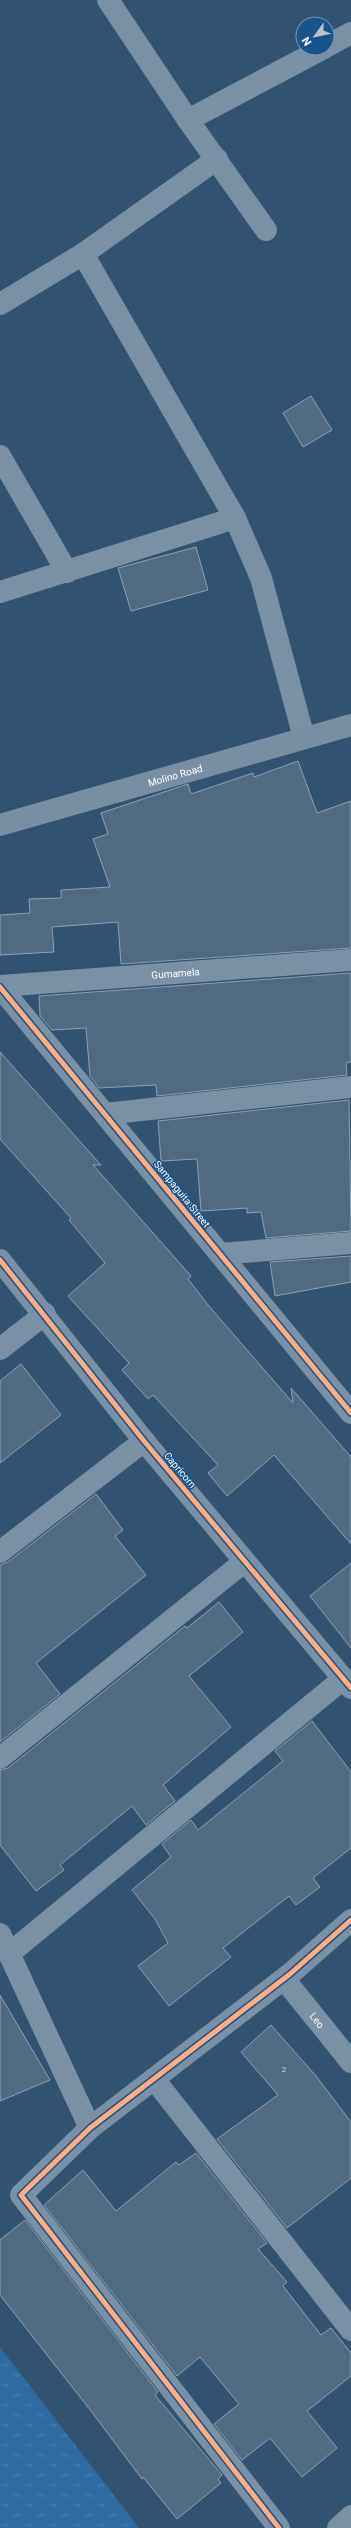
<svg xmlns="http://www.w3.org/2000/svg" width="351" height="2528" font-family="Roboto,sans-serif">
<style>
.grass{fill:url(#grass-tufts)}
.building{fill:#506a82;stroke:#8da1b4}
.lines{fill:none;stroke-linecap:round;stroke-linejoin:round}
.minor{stroke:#7990a5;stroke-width:22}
.major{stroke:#788ea3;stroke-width:22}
.cycleway-casing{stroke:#18538b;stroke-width:8}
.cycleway{stroke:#ffac80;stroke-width:5}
.labels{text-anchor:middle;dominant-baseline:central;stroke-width:3;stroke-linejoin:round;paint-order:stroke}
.number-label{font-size:8px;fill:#d3dae0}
.street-label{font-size:10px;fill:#fff;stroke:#18538b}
</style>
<defs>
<pattern id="grass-tufts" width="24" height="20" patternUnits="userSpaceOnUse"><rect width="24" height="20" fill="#2c6aa1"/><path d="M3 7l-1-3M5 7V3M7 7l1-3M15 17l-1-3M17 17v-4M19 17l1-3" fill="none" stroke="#4c80af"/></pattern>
</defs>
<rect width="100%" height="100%" fill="#325271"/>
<path class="grass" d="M 0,2347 L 139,2528 L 0,2528 Z"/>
<path class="building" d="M 311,396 L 332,430 L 303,447 L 283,413 Z
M 196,547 L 208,590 L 131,611 L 118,568 Z
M 298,761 L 317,813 L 351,801 L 351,948 L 121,964 L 118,922 L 52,927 L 54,952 L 0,955 L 0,915 L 30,913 L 29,899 L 61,898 L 61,890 L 110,887 L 93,839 L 108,834 L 101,813 L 188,784 L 191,794 L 253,773 L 254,777 Z
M 351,973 L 351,1062 L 346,1063 L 347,1075 L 157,1096 L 156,1085 L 99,1088 L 90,1076 L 86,1028 L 52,1030 L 40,1016 L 39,996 Z
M 0,1052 L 101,1165 L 93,1165 L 191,1276 L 188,1279 L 208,1305 L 293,1403 L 291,1388 L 351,1457 L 351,1544 L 274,1455 L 227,1496 L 208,1473 L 218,1465 L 153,1395 L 148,1399 L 122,1370 L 129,1363 L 68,1296 L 105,1263 L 69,1220 L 71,1218 L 0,1139 Z
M 349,1100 L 351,1231 L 266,1238 L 261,1212 L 247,1213 L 247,1208 L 201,1211 L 197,1159 L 161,1161 L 158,1121 Z
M 351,1256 L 351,1282 L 275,1296 L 270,1262 Z
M 21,1364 L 61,1415 L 0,1463 L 0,1381 Z
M 96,1494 L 123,1530 L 115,1536 L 146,1575 L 36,1663 L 60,1694 L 0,1742 L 0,1565 L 8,1562 Z
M 351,1563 L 351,1648 L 310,1596 Z
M 219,1602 L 243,1632 L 189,1676 L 231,1727 L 163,1785 L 175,1801 L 146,1825 L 132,1806 L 60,1865 L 64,1870 L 36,1891 L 0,1845 L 0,1770 L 8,1768 L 185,1626 L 187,1628 Z
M 312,1721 L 351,1772 L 351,1848 L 313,1878 L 320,1887 L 296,1905 L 289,1896 L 223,1948 L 231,1957 L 169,2006 L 138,1966 L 168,1943 L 155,1919 L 132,1890 L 171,1857 L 162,1844 L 191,1820 L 198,1830 L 283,1761 L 275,1751 Z
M 0,1995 L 50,2080 L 0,2101 Z
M 271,2025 L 316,2076 L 351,2122 L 351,2178 L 287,2228 L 217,2139 L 278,2095 L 241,2052 Z
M 196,2153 L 267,2243 L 258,2249 L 287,2282 L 283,2286 L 321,2335 L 331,2328 L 351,2353 L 351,2376 L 307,2411 L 337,2448 L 302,2477 L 270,2438 L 242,2460 L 214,2424 L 239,2404 L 200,2357 L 177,2376 L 44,2205 L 83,2170 L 116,2211 L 176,2162 L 179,2165 Z
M 25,2220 L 158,2392 L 155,2395 L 222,2475 L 218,2479 L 221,2483 L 177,2519 L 143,2477 L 142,2479 L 91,2411 L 0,2295 L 0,2240 Z"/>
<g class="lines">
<g class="minor">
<path d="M 108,0 L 188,120 L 266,230"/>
<path d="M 327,46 L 351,33"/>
<path d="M 188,120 L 324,48"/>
<path d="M 83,254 L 235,518 L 261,578 L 304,738"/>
<path d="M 0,304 L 83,254 L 217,159"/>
<path d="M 0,456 L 67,572"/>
<path d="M 0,592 L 235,518"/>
<path id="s1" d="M 0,986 L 351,960"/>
<path d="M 0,987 L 351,1413"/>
<path d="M 105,1114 L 351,1087"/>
<path d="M 220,1254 L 351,1243"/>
<path d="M 0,1260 L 144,1441 L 351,1688"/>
<path d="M 0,1349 L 45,1314"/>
<path d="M 0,1552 L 144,1441"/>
<path d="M 0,1758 L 244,1562"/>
<path d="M 0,1934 L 90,2128"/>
<path d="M 10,1953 L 343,1679"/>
<path id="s2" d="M 284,1979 L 351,2062"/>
<path d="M 154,2079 L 351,2330"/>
<path d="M 279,2528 L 21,2195 L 90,2128 L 290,1974 L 351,1920"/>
<path d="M 338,2528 L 351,2516"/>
</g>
<path class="major" id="s3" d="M 0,825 L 351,725"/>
<g class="cycleway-casing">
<path id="cycleway" d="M 0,987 L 351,1413
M 0,1260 L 144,1441 L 351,1688
M 279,2528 L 21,2195 L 90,2128 L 290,1974 L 351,1920"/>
</g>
<use href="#cycleway" class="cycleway"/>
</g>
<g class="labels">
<g class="number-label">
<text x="284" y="2069">2</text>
</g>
<g class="street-label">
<text stroke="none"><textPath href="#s3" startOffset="182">Molino Road</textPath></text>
<text stroke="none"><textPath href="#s1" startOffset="176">Gumamela</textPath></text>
<text transform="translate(182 1194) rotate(51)">Sampaguita Street</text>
<text transform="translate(180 1470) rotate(50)">Capricorn</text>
<text stroke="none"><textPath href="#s2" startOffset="53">Leo</textPath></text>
</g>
</g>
<g transform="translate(315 36) rotate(237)"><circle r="19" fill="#18538b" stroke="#7498b9"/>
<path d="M0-3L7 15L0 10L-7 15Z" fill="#b7c2cd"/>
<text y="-6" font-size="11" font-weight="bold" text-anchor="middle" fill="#ffffff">N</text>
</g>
</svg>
